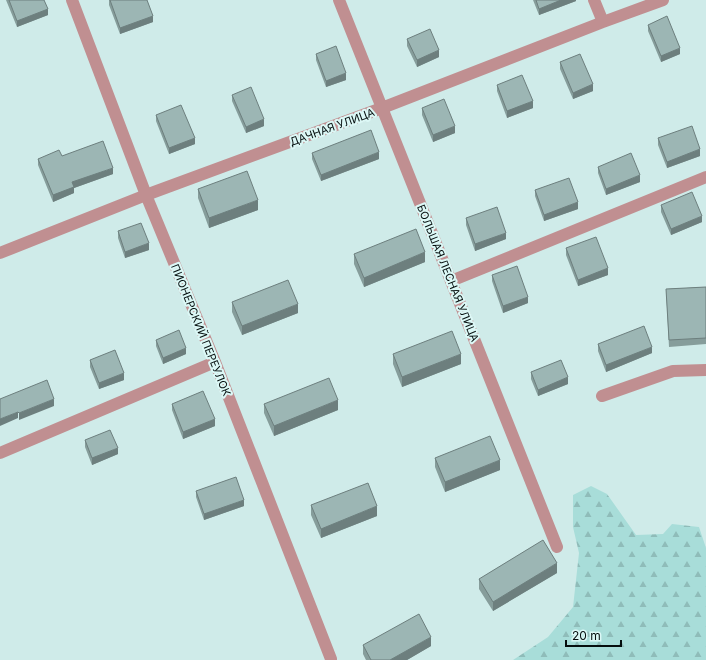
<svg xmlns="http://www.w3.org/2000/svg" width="706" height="660" font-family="Inter,sans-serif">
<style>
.forest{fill:url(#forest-firs)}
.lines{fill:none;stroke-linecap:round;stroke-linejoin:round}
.minor{stroke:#c08f91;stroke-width:12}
.wall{fill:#869d9b}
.shaded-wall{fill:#6d7f7e}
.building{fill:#9cb6b4;stroke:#6d7f7e}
.labels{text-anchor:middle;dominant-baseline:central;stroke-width:4;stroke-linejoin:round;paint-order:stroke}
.street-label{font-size:11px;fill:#050e0e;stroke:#dcf8f6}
</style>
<defs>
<pattern id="forest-firs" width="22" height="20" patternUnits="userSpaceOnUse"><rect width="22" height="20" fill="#a8ddd9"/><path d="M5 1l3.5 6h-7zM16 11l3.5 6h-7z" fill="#8fbcb9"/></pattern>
</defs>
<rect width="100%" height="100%" fill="#cfebe9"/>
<path class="forest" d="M 591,486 L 607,494 L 636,535 L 663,534 L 672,524 L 699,527 L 706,548 L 706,660 L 513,660 L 548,637 L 573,607 L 579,553 L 573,527 L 573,495 Z"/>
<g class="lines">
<path class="minor" d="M 72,0 L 146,195 L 215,362 L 331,659
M 339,0 L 557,547
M 594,0 L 603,22
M 0,253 L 146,195 L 382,108 L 603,22 L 663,0
M 451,281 L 706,177
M 602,396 L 673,371 L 706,370
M 0,453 L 215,362"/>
</g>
<path class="wall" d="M 6,0 L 44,0 L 48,15 L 17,27 Z
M 109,0 L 147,0 L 153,22 L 120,34 L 109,5 Z
M 533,0 L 576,0 L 576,1 L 539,15 Z
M 648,25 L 680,54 L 661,62 L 648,31 Z
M 407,39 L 439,57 L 417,67 L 407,46 Z
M 316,54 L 346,80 L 326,87 L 316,60 Z
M 560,62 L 593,91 L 573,99 L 560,69 Z
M 497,85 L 533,108 L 507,118 L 497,91 Z
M 232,95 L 264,126 L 246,133 L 232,101 Z
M 422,108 L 455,133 L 433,142 L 422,115 Z
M 156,115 L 195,144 L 169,154 L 156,121 Z
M 658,138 L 700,156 L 667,168 L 658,145 Z
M 312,153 L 379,159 L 321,181 L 312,159 Z
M 62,156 L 113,174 L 74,188 L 74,193 L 53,202 L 38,165 L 38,159 Z
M 598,167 L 640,182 L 606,195 L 598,173 Z
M 198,189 L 258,210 L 209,228 L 198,198 Z
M 535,190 L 578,209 L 544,221 L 535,196 Z
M 661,205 L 702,222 L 671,235 L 661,212 Z
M 466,218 L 506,239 L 475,251 L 466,225 Z
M 118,231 L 149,250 L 125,258 L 118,238 Z
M 566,248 L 608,275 L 578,286 L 566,255 Z
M 354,254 L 425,262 L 364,287 L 354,264 Z
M 492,275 L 528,303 L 503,313 L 492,281 Z
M 706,287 L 706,344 L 669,347 L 666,289 Z
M 232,302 L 298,313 L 242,335 L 232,312 Z
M 156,340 L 186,354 L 163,364 L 156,346 Z
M 598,344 L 652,353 L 606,372 L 598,351 Z
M 393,354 L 461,364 L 402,387 L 393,364 Z
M 90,360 L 124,380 L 99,389 L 90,367 Z
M 531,372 L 568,384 L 538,396 L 531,379 Z
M 172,404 L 215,426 L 183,439 L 172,410 Z
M 264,404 L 338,410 L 274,436 L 264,413 Z
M 85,440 L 118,454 L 92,465 L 85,447 Z
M 435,458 L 500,470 L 445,492 L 435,467 Z
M 196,491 L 244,506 L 204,520 L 196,497 Z
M 311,505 L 377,516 L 321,538 L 311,515 Z
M 557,573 L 493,611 L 479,589 L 479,579 Z
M 363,645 L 431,646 L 407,660 L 366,660 L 363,654 Z"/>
<path class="shaded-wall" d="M 561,0 L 576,0 L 576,1 L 539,15 L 539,9 Z
M 48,9 L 48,15 L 17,27 L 17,21 Z
M 153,16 L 153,22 L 120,34 L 120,28 Z
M 680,48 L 680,54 L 661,62 L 661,56 Z
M 439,50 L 439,57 L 417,67 L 417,60 Z
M 346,73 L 346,80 L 326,87 L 326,81 Z
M 593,84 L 593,91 L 573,99 L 573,93 Z
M 533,101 L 533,108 L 507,118 L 507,111 Z
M 264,119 L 264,126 L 246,133 L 246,127 Z
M 455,126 L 455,133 L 433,142 L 433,135 Z
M 195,138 L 195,144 L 169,154 L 169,148 Z
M 700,149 L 700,156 L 667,168 L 667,162 Z
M 379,152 L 379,159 L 321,181 L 321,175 Z
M 113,168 L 113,174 L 74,188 L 74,193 L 53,202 L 53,195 L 72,182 Z
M 640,175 L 640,182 L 606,195 L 606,189 Z
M 258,200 L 258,210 L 209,228 L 209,218 Z
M 578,202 L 578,209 L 544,221 L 544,215 Z
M 702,216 L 702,222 L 671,235 L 671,229 Z
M 506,233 L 506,239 L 475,251 L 475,244 Z
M 149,243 L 149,250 L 125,258 L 125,252 Z
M 425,252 L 425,262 L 364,287 L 364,278 Z
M 608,268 L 608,275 L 578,286 L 578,280 Z
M 528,297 L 528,303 L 503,313 L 503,306 Z
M 298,304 L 298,313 L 242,335 L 242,326 Z
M 652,347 L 652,353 L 606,372 L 606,365 Z
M 186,348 L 186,354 L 163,364 L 163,358 Z
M 461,354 L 461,364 L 402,387 L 402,377 Z
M 124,373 L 124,380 L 99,389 L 99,383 Z
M 568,377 L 568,384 L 538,396 L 538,390 Z
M 54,399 L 54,406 L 19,420 L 19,413 Z
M 338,400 L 338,410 L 274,436 L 274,426 Z
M 18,412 L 18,418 L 0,426 L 0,419 Z
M 215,419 L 215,426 L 183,439 L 183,432 Z
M 118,448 L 118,454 L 92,465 L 92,458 Z
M 500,460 L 500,470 L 445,492 L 445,482 Z
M 244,500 L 244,506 L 204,520 L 204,514 Z
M 377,506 L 377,516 L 321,538 L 321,529 Z
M 557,563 L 557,573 L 493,611 L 493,602 Z
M 431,637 L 431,646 L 407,660 L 390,660 Z"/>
<path class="building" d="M 9,0 L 44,0 L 48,9 L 17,21 Z
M 110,0 L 147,0 L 153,16 L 120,28 Z
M 536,0 L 561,0 L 539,9 Z
M 667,16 L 680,48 L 661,56 L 648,25 Z
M 430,29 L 439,50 L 417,60 L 407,39 Z
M 336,46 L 346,73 L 326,81 L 316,54 Z
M 580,54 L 593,84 L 573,93 L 560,62 Z
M 522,75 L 533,101 L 507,111 L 497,85 Z
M 251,87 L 264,119 L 246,127 L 232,95 Z
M 444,99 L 455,126 L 433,135 L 422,108 Z
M 181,105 L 195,138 L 169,148 L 156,115 Z
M 692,126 L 700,149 L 667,162 L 658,138 Z
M 371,130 L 379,152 L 321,175 L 312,153 Z
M 103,141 L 113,168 L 72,182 L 74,187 L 53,195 L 38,159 L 59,150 L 62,156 Z
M 631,153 L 640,175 L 606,189 L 598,167 Z
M 247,171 L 258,200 L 209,218 L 198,189 Z
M 569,178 L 578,202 L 544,215 L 535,190 Z
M 692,192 L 702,216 L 671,229 L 661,205 Z
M 497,207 L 506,233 L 475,244 L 466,218 Z
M 141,223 L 149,243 L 125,252 L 118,231 Z
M 416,229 L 425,252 L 364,278 L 354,254 Z
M 596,237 L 608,268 L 578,280 L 566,248 Z
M 517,266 L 528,297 L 503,306 L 492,275 Z
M 288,280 L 298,304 L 242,326 L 232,302 Z
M 706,287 L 706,338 L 669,340 L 666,289 Z
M 644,326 L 652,347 L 606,365 L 598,344 Z
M 179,330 L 186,348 L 163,358 L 156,340 Z
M 452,331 L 461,354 L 402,377 L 393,354 Z
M 115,350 L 124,373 L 99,383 L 90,360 Z
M 561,360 L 568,377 L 538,390 L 531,372 Z
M 329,378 L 338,400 L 274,426 L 264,404 Z
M 47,380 L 54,399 L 19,413 L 18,412 L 0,419 L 0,399 Z
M 203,391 L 215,419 L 183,432 L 172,404 Z
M 110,430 L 118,448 L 92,458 L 85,440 Z
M 490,436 L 500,460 L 445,482 L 435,458 Z
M 236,477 L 244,500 L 204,514 L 196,491 Z
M 368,483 L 377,506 L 321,529 L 311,505 Z
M 543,540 L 557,563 L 493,602 L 479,579 Z
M 419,614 L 431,637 L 390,660 L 371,660 L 363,645 Z"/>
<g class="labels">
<g class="street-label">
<text transform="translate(332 127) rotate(-20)">ДАЧНАЯ УЛИЦА</text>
<text transform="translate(448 273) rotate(68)">БОЛЬШАЯ ЛЕСНАЯ УЛИЦА</text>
<text transform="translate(201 330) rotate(68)">ПИОНЕРСКИЙ ПЕРЕУЛОК</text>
</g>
</g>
<path d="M566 640v6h55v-6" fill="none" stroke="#050e0e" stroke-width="2"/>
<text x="572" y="640" font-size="12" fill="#050e0e" stroke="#dcf8f6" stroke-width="3" paint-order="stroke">20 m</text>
</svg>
